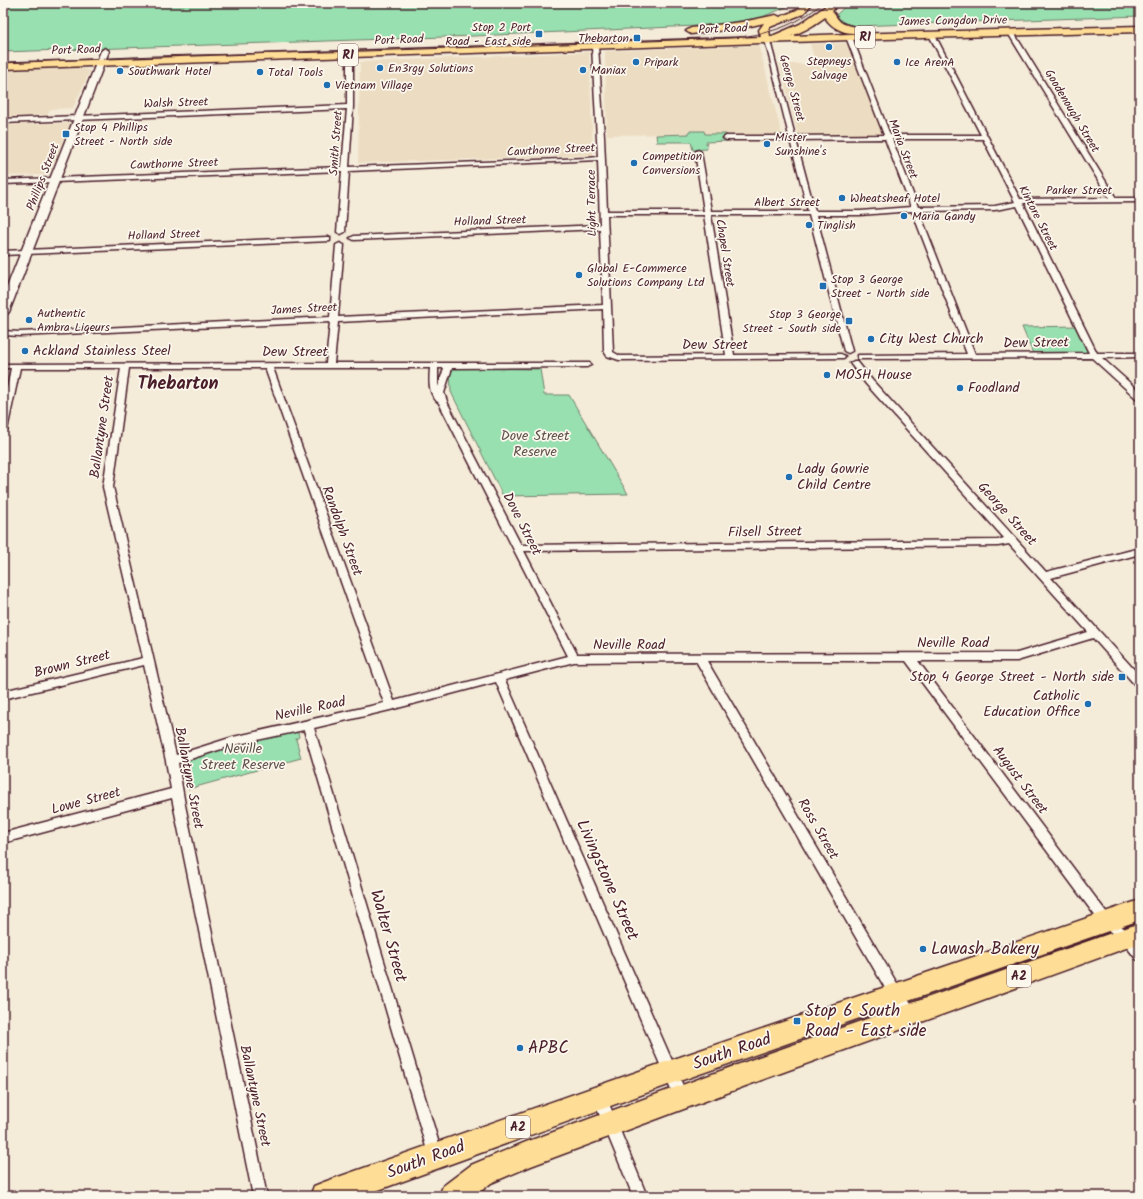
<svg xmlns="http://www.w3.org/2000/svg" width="1143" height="1199" font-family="Kalam,sans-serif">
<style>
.built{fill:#ecddc2}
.green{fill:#98e0af;stroke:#71806d}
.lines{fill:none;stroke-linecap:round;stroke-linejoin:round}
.street-casing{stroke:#4a1f2b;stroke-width:3}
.secondary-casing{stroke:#4a1f2b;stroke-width:3}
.primary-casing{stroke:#4a1f2b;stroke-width:3}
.highway-casing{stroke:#4a1f2b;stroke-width:3}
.street{fill:#fbf7ec;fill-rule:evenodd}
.secondary{fill:#fbf7ec;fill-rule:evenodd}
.primary{fill:#fedd96;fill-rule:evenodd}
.highway{fill:#fedd96;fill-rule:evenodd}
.tram{stroke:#4a1f2b;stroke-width:1}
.poi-dot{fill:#1f6fb2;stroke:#fbf7ec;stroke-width:1.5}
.labels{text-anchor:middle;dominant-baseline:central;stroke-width:3.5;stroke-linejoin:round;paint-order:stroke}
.far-street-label{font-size:12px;fill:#4a1f2b;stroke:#fbf7ec}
.far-poi-label{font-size:12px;fill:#4a1f2b;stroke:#fbf7ec;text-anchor:start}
.shield{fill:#fbf7ec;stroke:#7f6065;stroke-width:1}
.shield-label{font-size:13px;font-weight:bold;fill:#4a1f2b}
.poi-label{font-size:14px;fill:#4a1f2b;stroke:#fbf7ec;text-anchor:start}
.street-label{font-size:14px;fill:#4a1f2b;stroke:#fbf7ec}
.park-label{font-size:14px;fill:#5e4f4c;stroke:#fbf7ec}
.near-street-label{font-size:17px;fill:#4a1f2b;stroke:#fbf7ec}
.near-poi-label{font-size:17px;fill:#4a1f2b;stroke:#fbf7ec;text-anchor:start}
.district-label{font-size:18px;font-weight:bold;fill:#4a1f2b;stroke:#fbf7ec}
</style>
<rect width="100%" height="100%" fill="#f4ebd9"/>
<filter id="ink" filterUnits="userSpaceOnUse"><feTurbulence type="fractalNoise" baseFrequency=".025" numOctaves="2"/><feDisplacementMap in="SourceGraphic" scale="8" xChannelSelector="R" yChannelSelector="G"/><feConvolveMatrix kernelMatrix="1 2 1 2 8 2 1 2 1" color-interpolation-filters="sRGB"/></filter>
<g filter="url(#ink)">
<path class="built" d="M 849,43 L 865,90 L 884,135 L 798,135 L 780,64 L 816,64 L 810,44 Z
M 759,45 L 782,135 L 704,134 L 689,131 L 690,134 L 607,135 L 605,51 Z
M 589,52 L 593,155 L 358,163 L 360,62 Z
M 81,68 L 90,71 L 73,108 L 51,109 L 47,115 L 3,117 L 3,70 Z
M 70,123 L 49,175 L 3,176 L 3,125 Z"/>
<path class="green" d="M 3,3 L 796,3 L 762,17 L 717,25 L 474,36 L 3,52 Z
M 849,3 L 1140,3 L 1140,16 L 855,26 L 842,24 L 836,15 Z
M 689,131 L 704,131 L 705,134 L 726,134 L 728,141 L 706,142 L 707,149 L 693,150 L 691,142 L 657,142 L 656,135 L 689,134 Z
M 1079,326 L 1094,355 L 1034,356 L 1022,327 Z
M 450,368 L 540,369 L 544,395 L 569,395 L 628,494 L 503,496 L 451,392 Z
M 294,732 L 298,733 L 299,737 L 296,739 L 301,758 L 188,789 L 183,765 L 186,762 L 234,743 L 263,736 L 275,736 Z"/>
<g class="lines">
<g class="street-casing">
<path id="street" d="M 1009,32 L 1014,33 L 1116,198 L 1140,198 L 1140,202 L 1023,203 L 1097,353 L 1140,353 L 1140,357 L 1102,358 L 1140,392 L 1140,400 L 1137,399 L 1092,358 L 858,359 L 858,355 L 861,355 L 967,354 L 912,211 L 860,215 L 816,215 L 852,351 L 848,353 L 844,351 L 809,215 L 711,215 L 734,355 L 841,354 L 845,356 L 844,358 L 619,360 L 607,356 L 604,351 L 603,309 L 338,322 L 334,363 L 590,363 L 591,365 L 587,367 L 452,368 L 444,393 L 448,404 L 521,545 L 998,540 L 1004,538 L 866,384 L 850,363 L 854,361 L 857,361 L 872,380 L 1046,572 L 1140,548 L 1140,554 L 1051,578 L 1140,676 L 1140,687 L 1136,686 L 1093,638 L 1017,661 L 918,661 L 1110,917 L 1131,934 L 1140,945 L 1140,961 L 1136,959 L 1123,942 L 1102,925 L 906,661 L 707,661 L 895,980 L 915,1010 L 917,1014 L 915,1018 L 910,1020 L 905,1018 L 885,988 L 696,661 L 574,662 L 505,680 L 688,1097 L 686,1102 L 681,1103 L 676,1102 L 674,1097 L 496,682 L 390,710 L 314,728 L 443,1157 L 441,1162 L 436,1164 L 431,1162 L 429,1157 L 304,730 L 234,745 L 178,763 L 185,805 L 267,1196 L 253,1196 L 172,798 L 3,843 L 3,833 L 171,789 L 166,761 L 144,665 L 3,699 L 3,691 L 143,658 L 103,487 L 121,368 L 20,368 L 7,430 L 3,433 L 3,409 L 11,368 L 3,368 L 3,364 L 326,363 L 330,322 L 20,336 L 3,335 L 3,331 L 20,332 L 330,317 L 336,245 L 340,243 L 344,245 L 338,317 L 603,305 L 600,229 L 354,240 L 350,238 L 354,236 L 600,225 L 598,160 L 349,171 L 345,232 L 341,234 L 337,232 L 342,171 L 3,184 L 3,180 L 342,167 L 347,109 L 3,123 L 3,119 L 347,105 L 347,55 L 350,53 L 353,55 L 353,107 L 349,167 L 588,158 L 598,157 L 592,46 L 595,44 L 598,46 L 604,137 L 607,211 L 704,211 L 695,152 L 698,150 L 701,152 L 711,211 L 808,211 L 790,140 L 726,140 L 723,138 L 726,136 L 789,136 L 765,40 L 770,41 L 795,136 L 884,135 L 846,37 L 849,35 L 852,37 L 890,135 L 981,135 L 929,35 L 932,33 L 935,35 L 1020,199 L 1109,198 L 1008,33 ZM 885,139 L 911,207 L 860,211 L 815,211 L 796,140 ZM 892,139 L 983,139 L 1015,202 L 995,206 L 918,207 ZM 1017,206 L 1089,353 L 975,354 L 919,211 L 995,210 ZM 607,215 L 704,215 L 726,355 L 620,356 L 613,352 ZM 129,368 L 265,368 L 384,703 L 233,737 L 176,755 L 113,487 ZM 273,368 L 430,368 C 429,381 428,395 439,403 L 568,656 L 394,701 ZM 438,368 L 444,368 L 438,387 ZM 1009,544 L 1088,632 L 1017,653 L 577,654 L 524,551 L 998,546 Z
M 327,237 L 330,237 L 330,241 L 3,255 L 3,251 Z
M 600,1092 L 605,1094 L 647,1196 L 633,1196 L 593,1099 L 595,1094 Z"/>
</g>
<g class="secondary-casing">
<path id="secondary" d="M 105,48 L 109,51 L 9,312 L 7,314 L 3,316 L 3,297 L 101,51 Z"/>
</g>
<g class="primary-casing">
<path id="primary" d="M 806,3 L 810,6 L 803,14 L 770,27 L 769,30 L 770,37 L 800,24 L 830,3 L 839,3 C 823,24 792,38 767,44 L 762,41 L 759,30 L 764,23 L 742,28 L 691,34 L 686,31 L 691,28 L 742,22 L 776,15 L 780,17 L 797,10 L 803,4 Z"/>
</g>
<g class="highway-casing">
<path id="highway" d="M 827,8 L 831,9 C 842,26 840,23 860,28 L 861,30 L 860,32 C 844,36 827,26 822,11 Z
M 1140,26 L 1140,32 L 849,40 L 3,69 L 3,63 L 849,34 Z
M 1140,900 L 1140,920 L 671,1084 L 362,1196 L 310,1196 L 314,1186 L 324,1182 L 671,1060 Z
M 1140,923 L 1140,943 L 767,1078 L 531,1166 L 491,1183 L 475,1196 L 439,1196 L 443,1186 L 471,1165 L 526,1142 L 767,1054 Z"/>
</g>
<use href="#street" class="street"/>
<use href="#secondary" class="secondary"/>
<use href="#primary" class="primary"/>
<use href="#highway" class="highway"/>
<path class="tram" d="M 3,63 L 154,56 L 366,51 L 732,38 C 769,34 794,27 823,3"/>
</g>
</g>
<g class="poi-dot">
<rect x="535" y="30" width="8" height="8" rx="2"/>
<rect x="633" y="34" width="8" height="8" rx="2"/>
<circle cx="829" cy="47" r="4"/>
<circle cx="636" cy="62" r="4"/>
<circle cx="897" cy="62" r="4"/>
<circle cx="380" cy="68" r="4"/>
<circle cx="583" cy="70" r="4"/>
<circle cx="120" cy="71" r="4"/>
<circle cx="260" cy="72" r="4"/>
<circle cx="327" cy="85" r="4"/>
<rect x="62" y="130" width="8" height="8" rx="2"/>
<circle cx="767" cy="144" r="4"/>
<circle cx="634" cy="163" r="4"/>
<circle cx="842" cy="198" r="4"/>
<circle cx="904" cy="216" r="4"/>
<circle cx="809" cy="225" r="4"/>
<circle cx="579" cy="275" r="4"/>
<rect x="819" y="282" width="8" height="8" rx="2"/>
<circle cx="29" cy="320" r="4"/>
<rect x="845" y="317" width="8" height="8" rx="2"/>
<circle cx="871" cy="339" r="4"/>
<circle cx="25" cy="351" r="4"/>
<circle cx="827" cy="375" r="4"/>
<circle cx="960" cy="388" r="4"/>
<circle cx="789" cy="477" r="4"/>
<rect x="1118" y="673" width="8" height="8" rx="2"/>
<circle cx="1088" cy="704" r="4"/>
<circle cx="923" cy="949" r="4"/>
<rect x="793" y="1017" width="8" height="8" rx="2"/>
<circle cx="520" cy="1048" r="4"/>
</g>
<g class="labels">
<g class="far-street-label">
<text transform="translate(953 21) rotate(-1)">James Congdon Drive</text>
<text transform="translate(723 29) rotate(-2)">Port Road</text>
<text transform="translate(399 40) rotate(-2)">Port Road</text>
<text transform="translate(76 50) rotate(-2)">Port Road</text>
<text transform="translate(792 88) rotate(75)">George Street</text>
<text transform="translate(176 103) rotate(-2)">Walsh Street</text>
<text transform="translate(1072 111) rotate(59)">Goodenough Street</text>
<text transform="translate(336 143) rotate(-86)">Smith Street</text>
<text transform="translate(903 149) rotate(69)">Maria Street</text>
<text transform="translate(551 150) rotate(-3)">Cawthorne Street</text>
<text transform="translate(174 164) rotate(-2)">Cawthorne Street</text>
<text transform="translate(43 177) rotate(-69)">Phillips Street</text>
<text x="1079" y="190">Parker Street</text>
<text x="787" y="202">Albert Street</text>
<text transform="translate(592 203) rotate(-91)">Light Terrace</text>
<text transform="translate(1038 218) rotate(63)">Kintore Street</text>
<text transform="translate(490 221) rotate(-2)">Holland Street</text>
<text transform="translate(164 235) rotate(-2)">Holland Street</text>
<text transform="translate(725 253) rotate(81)">Chapel Street</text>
<text transform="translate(304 309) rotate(-3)">James Street</text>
</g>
<g class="far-poi-label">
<text x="531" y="27" text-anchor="end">Stop 2 Port<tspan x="531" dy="14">Road - East side</tspan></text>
<text x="629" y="38" text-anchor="end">Thebarton</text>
<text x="829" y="61" text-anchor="middle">Stepneys<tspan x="829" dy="14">Salvage</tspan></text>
<text x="644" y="62">Pripark</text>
<text x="905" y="62">Ice ArenA</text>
<text x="388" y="68">En3rgy Solutions</text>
<text x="591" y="70">Maniax</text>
<text x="128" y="71">Southwark Hotel</text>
<text x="268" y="72">Total Tools</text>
<text x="335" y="85">Vietnam Village</text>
<text x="74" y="127">Stop 4 Phillips<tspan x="74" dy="14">Street - North side</tspan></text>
<text x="775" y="137">Mister<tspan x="775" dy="14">Sunshine's</tspan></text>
<text x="642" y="156">Competition<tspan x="642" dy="14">Conversions</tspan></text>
<text x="850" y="198">Wheatsheaf Hotel</text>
<text x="912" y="216">Maria Gandy</text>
<text x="817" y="225">Tinglish</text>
<text x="587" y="268">Global E-Commerce<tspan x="587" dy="14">Solutions Company Ltd</tspan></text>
<text x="831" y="279">Stop 3 George<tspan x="831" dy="14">Street - North side</tspan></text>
<text x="37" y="313">Authentic<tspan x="37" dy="14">Ambra Liqeurs</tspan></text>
<text x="841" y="314" text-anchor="end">Stop 3 George<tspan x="841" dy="14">Street - South side</tspan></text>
</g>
<g class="shield">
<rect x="855" y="26" width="20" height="22" rx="3"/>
<rect x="338" y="44" width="20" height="22" rx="3"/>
<rect x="1007" y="965" width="24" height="22" rx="3"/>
<rect x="506" y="1116" width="24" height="22" rx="3"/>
</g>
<g class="shield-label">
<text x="865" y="37">R1</text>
<text x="348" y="55">R1</text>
<text x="1019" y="976">A2</text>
<text x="518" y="1127">A2</text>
</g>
<g class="poi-label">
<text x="879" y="339">City West Church</text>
<text x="33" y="351">Ackland Stainless Steel</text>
<text x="835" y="375">MOSH House</text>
<text x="968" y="388">Foodland</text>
<text x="797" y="469">Lady Gowrie<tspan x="797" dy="16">Child Centre</tspan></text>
<text x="1114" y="677" text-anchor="end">Stop 4 George Street - North side</text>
<text x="1080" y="696" text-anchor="end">Catholic<tspan x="1080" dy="16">Education Office</tspan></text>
</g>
<g class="street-label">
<text transform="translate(1036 343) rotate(-1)">Dew Street</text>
<text x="715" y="345">Dew Street</text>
<text x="295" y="352">Dew Street</text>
<text transform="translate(102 427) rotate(-82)">Ballantyne Street</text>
<text transform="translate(1007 514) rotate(48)">George Street</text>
<text transform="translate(522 524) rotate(63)">Dove Street</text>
<text transform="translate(342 531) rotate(70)">Randolph Street</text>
<text transform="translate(765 532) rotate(-1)">Filsell Street</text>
<text x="953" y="643">Neville Road</text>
<text x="629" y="645">Neville Road</text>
<text transform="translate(72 664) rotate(-14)">Brown Street</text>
<text transform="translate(310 709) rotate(-12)">Neville Road</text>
<text transform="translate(189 778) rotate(79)">Ballantyne Street</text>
<text transform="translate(1020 780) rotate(53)">August Street</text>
<text transform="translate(86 801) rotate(-15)">Lowe Street</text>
<text transform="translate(818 829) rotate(60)">Ross Street</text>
<text transform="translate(255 1096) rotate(78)">Ballantyne Street</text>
</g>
<g class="park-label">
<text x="535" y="436">Dove Street<tspan x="535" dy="16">Reserve</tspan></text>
<text x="243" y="749">Neville<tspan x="243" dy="16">Street Reserve</tspan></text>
</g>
<g class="near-street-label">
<text transform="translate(607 880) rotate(66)">Livingstone Street</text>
<text transform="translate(388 936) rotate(74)">Walter Street</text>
<text transform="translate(732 1052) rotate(-19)">South Road</text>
<text transform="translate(426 1160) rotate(-20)">South Road</text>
</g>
<g class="near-poi-label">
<text x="931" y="949">Lawash Bakery</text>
<text x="805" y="1011">Stop 6 South<tspan x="805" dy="20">Road - East side</tspan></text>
<text x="528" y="1048">APBC</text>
</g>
<g class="district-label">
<text x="178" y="384">Thebarton</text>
</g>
</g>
<rect width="1143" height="1199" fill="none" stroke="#fbf7ec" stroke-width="16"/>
<rect x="8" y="8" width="1127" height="1183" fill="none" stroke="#4a1f2b" stroke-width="1.5" filter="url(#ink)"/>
</svg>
